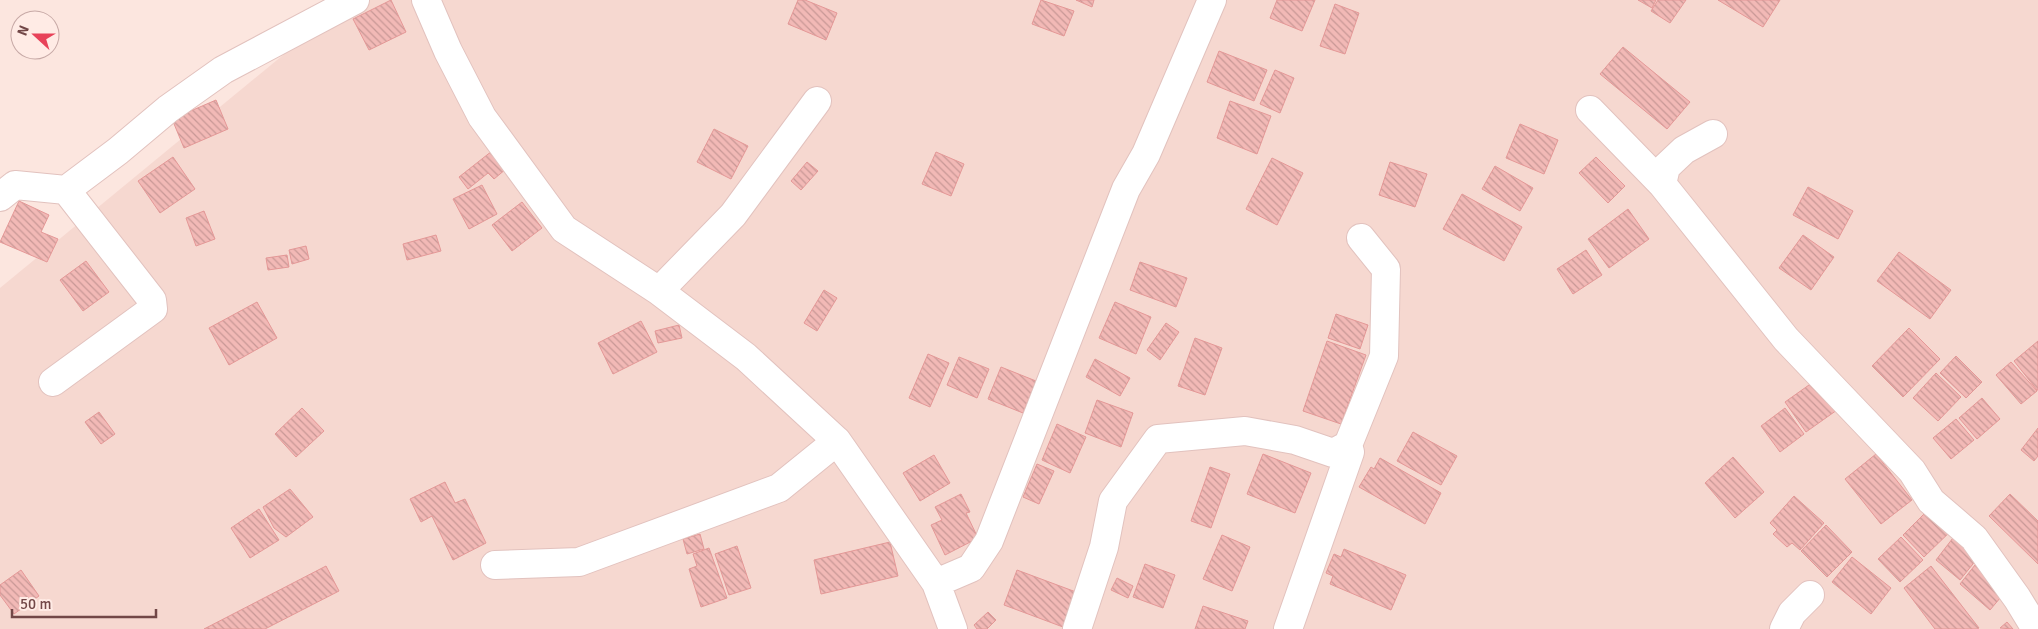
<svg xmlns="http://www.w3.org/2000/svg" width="2038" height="629" font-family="Signika,sans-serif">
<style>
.residential{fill:#f6d8d0}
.building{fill:url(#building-back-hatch);stroke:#e49897}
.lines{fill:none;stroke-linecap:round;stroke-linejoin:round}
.minor-casing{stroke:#e2c2be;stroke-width:30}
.minor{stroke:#fff;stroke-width:28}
</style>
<defs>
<pattern id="building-back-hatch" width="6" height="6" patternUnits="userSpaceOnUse" patternTransform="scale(1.25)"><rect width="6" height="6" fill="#f2b9b6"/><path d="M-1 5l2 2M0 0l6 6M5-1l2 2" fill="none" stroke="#c89896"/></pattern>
</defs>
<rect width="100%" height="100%" fill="#fce6df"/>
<path class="residential" d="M 350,0 L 2038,0 L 2038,629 L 0,629 L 0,288 Z"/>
<path class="building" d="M 391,0 L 406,32 L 369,50 L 353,19 Z
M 798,0 L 805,0 L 837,13 L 826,40 L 788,24 Z
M 1041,0 L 1074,11 L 1064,36 L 1032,24 Z
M 1076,0 L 1094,0 L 1092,7 Z
M 1277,0 L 1315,0 L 1302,31 L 1270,18 Z
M 1638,0 L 1656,0 L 1652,8 Z
M 1658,0 L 1686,0 L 1670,23 L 1651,11 Z
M 1718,0 L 1780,0 L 1763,27 Z
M 1335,4 L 1359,13 L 1345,54 L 1320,46 Z
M 1623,47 L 1690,102 L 1667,129 L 1600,74 Z
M 1219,51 L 1267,70 L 1254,101 L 1207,82 Z
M 1275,70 L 1294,78 L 1280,113 L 1260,104 Z
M 216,100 L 228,129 L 184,148 L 172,119 Z
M 1230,101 L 1271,116 L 1257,154 L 1217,138 Z
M 1520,124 L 1558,140 L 1544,174 L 1506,158 Z
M 714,129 L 748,146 L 731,179 L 697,162 Z
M 492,151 L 506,169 L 494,179 L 488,173 L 468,189 L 459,177 Z
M 936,152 L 964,164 L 951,196 L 922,184 Z
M 173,157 L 195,189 L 160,213 L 138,181 Z
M 1596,157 L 1625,186 L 1608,203 L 1579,173 Z
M 1272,158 L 1303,173 L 1277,225 L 1246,209 Z
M 807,162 L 818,171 L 801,190 L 791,181 Z
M 1390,162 L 1427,174 L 1415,207 L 1379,195 Z
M 1495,166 L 1533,188 L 1520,211 L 1482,189 Z
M 482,185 L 497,214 L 469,229 L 453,199 Z
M 1808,187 L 1853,211 L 1838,239 L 1793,215 Z
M 1462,194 L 1522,227 L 1504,261 L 1443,229 Z
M 19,201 L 49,215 L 41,232 L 58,239 L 47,262 L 0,242 Z
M 522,202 L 542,228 L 512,251 L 492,225 Z
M 1628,209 L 1649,239 L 1609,268 L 1588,239 Z
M 204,211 L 215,239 L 196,246 L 186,218 Z
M 436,235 L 441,251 L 407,260 L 403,244 Z
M 1803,235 L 1834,257 L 1811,290 L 1779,268 Z
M 306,246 L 309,259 L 292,264 L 289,250 Z
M 1586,250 L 1602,275 L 1573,294 L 1557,269 Z
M 1899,252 L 1951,290 L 1930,319 L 1877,281 Z
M 287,255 L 289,267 L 268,270 L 266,258 Z
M 86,261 L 109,292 L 83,311 L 60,280 Z
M 1140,262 L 1187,278 L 1176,307 L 1130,290 Z
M 824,290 L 837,298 L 817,331 L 804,323 Z
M 257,302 L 277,338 L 229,365 L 209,328 Z
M 1115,302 L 1151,317 L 1136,354 L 1099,338 Z
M 1336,314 L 1368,325 L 1360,349 L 1328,338 Z
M 641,321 L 657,352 L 613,374 L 598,343 Z
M 1166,323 L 1179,332 L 1160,360 L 1147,350 Z
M 679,325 L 682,338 L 658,343 L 655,331 Z
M 1909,328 L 1940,359 L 1903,397 L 1872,366 Z
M 1195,338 L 1222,348 L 1205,395 L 1178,386 Z
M 1327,341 L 1366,355 L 1341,424 L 1303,411 Z
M 2038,341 L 2038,390 L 2037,390 L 2014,361 Z
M 928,354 L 949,363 L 930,407 L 909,398 Z
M 1956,356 L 1982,382 L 1966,398 L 1940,373 Z
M 959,357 L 989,369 L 977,398 L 947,385 Z
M 1095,359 L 1130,378 L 1120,396 L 1086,377 Z
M 2011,362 L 2037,391 L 2021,404 L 1996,375 Z
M 1001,367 L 1036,381 L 1023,413 L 988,399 Z
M 1936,373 L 1961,397 L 1938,421 L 1913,398 Z
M 1816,380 L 1837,410 L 1806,432 L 1785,402 Z
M 1982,398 L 2000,419 L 1977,439 L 1959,418 Z
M 1097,400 L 1133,413 L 1121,447 L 1085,433 Z
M 302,408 L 324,431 L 296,457 L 275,434 Z
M 1785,408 L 1804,434 L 1780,452 L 1761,426 Z
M 99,412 L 115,434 L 101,444 L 85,422 Z
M 1956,419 L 1974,440 L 1951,459 L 1933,438 Z
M 1057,424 L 1086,437 L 1070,473 L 1042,460 Z
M 2038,428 L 2038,456 L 2034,461 L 2021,450 Z
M 1413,432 L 1457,456 L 1441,485 L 1397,461 Z
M 1263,454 L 1311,473 L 1295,513 L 1247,494 Z
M 1876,454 L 1912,500 L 1881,524 L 1845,479 Z
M 934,455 L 950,483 L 920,501 L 903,473 Z
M 1733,457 L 1764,492 L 1735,518 L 1705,483 Z
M 1380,458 L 1441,493 L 1425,524 L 1359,487 L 1371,467 L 1374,469 Z
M 1037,464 L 1054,471 L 1039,504 L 1023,497 Z
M 1210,467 L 1230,474 L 1211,528 L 1191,521 Z
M 445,482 L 455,503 L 465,499 L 486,543 L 453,560 L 432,516 L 421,522 L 410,499 Z
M 290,489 L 313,517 L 286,537 L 274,528 L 263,507 Z
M 961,494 L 970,512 L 966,513 L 978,538 L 945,555 L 931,525 L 942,520 L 935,507 Z
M 2010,494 L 2038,521 L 2038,564 L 1989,516 Z
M 1794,496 L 1824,523 L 1800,550 L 1792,543 L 1787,547 L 1773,534 L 1777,530 L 1770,523 Z
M 1933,505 L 1955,527 L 1924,557 L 1903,535 Z
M 259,509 L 279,540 L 250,558 L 231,528 Z
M 1826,525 L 1852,552 L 1827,577 L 1801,551 Z
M 700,534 L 704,549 L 687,554 L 683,539 Z
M 1956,534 L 1981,554 L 1960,580 L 1936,560 Z
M 1222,535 L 1250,547 L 1232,591 L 1203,579 Z
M 1901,537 L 1923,560 L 1900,582 L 1878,559 Z
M 890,542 L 898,576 L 821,594 L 814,560 Z
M 737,546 L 751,588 L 729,595 L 715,554 Z
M 709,548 L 727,598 L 701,607 L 689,569 L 697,566 L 693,554 Z
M 1344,549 L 1406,575 L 1391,610 L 1330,584 L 1333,576 L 1326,573 L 1334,554 L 1341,557 Z
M 1852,557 L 1891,588 L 1871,614 L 1832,582 Z
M 1145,564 L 1175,575 L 1163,608 L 1133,597 Z
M 1975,565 L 2006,591 L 1990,610 L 1960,584 Z
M 326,566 L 339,591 L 265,629 L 204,629 Z
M 1931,566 L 1979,628 L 1977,629 L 1935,629 L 1904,588 Z
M 21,570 L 39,596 L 14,614 L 0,595 L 0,585 Z
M 1017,570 L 1076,592 L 1063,627 L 1004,605 Z
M 1117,578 L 1133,586 L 1128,598 L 1111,590 Z
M 1203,606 L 1248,621 L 1245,629 L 1195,629 Z
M 988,612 L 996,620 L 987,629 L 977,629 L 974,625 Z
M 2007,622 L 2013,629 L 2000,628 Z"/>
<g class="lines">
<g class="minor-casing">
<path id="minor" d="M 426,0 L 448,51 L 482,117 L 564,229 L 659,291 L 746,357 L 837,441 L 936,583 L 953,629
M 1590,110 L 1662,184 L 1786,339 L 1912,471 L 1931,501 L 1974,538 L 2017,598 L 2036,629
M 1662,184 L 1666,167 L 1684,150 L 1713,134
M 66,190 L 118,151 L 168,109 L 223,70 L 355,0
M 0,197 L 15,185 L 66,190 L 152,300 L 153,309 L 53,382
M 659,291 L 733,215 L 817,101
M 495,565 L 579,562 L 779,488 L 837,441
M 936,583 L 971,568 L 989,541 L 1126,189 L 1146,154 L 1212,0
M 1077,629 L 1104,547 L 1113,501 L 1158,439 L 1245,431 L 1295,440 L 1333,453 L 1348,445 L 1384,356 L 1386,269 L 1361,238
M 1288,629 L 1350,452 L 1348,445
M 1784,629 L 1792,613 L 1810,595"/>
</g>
<use href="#minor" class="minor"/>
</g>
<g transform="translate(35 35) rotate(291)"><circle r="24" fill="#ffebe5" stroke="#c7a9a6"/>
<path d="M0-4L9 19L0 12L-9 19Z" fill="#e84259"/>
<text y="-8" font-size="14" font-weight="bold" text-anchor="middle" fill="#724747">N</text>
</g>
<path d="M12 609v8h144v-8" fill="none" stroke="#724747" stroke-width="2.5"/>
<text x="20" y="609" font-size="15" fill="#724747" stroke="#ffebe5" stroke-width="4" paint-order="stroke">50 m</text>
</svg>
